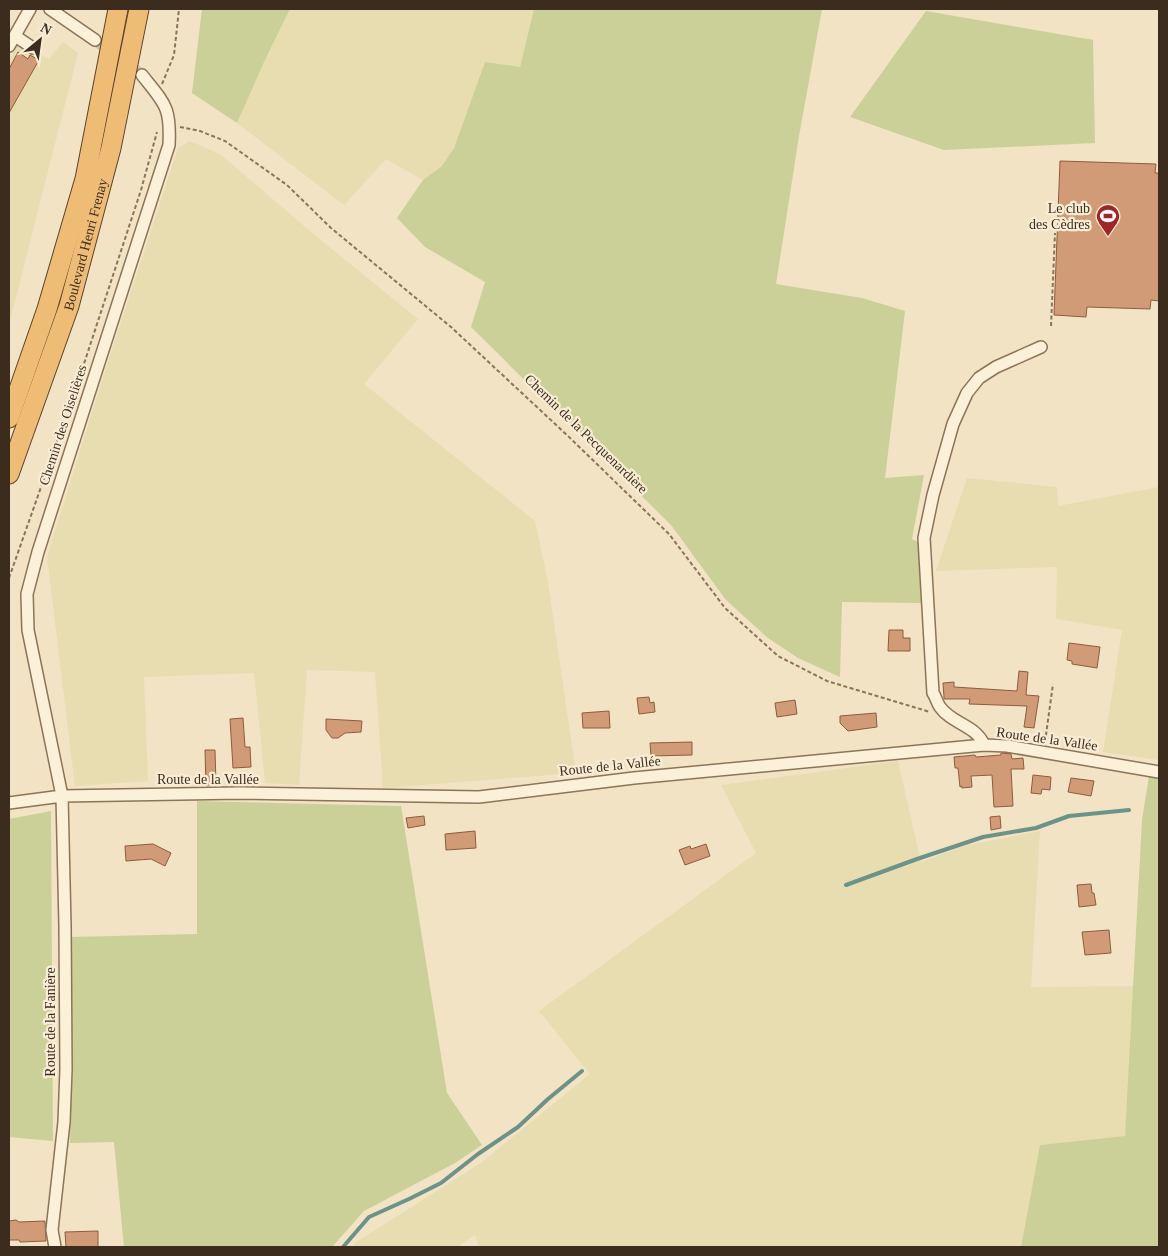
<svg xmlns="http://www.w3.org/2000/svg" width="1168" height="1256" font-family="'Times New Roman',serif">
<style>
.farmland{fill:#e7ddb1}
.green{fill:#cad097}
.lines{fill:none;stroke-linecap:round;stroke-linejoin:round}
.stream{stroke:#6c9389;stroke-width:4}
.building{fill:#d29b77;stroke:#8e5c3d}
.minor-tunnel{stroke:#cdbea3;stroke-width:11;stroke-dasharray:11 5.5;stroke-linecap:butt}
.minor-casing{stroke:#8d7459;stroke-width:14}
.trunk-casing{stroke:#5b422d;stroke-width:21}
.path{stroke:#8d7459;stroke-width:2;stroke-dasharray:4 2.5;stroke-linecap:butt}
.minor{stroke:#fbf0d8;stroke-width:11}
.trunk{stroke:#eebc75;stroke-width:19}
.labels{text-anchor:middle;dominant-baseline:central;stroke-width:4.5;stroke-linejoin:round;paint-order:stroke}
.poi-label{font-size:14px;fill:#3c2c1e;stroke:#f8edd4;text-anchor:end}
.street-label{font-size:14px;fill:#3c2c1e;stroke:#f8edd4}
</style>
<rect width="100%" height="100%" fill="#f1e3c4"/>
<path class="farmland" d="M 290,9 L 534,9 L 520,67 L 485,62 L 454,148 L 442,166 L 423,180 L 386,159 L 344,205 L 237,123 L 265,60 Z
M 63,42 L 78,53 L 9,325 L 9,60 L 18,43 L 49,59 Z
M 190,141 L 220,154 L 317,237 L 418,319 L 364,384 L 535,521 L 548,582 L 576,773 L 383,788 L 375,672 L 307,670 L 299,785 L 265,783 L 254,673 L 144,677 L 148,781 L 75,786 L 47,557 L 105,371 L 178,148 Z
M 967,478 L 1057,487 L 1058,506 L 1159,487 L 1159,760 L 1103,752 L 1122,630 L 1056,619 L 1057,567 L 936,571 Z
M 898,761 L 921,862 L 964,846 L 1040,831 L 1031,987 L 1134,986 L 1125,1136 L 1040,1145 L 1021,1247 L 479,1247 L 475,1235 L 457,1247 L 355,1247 L 353,1244 L 481,1163 L 590,1074 L 539,1011 L 756,853 L 721,785 Z"/>
<path class="green" d="M 202,9 L 290,9 L 265,60 L 237,123 L 192,93 Z
M 534,9 L 822,9 L 799,136 L 776,284 L 862,298 L 905,311 L 885,478 L 924,475 L 912,539 L 918,542 L 921,603 L 842,602 L 840,677 L 798,658 L 768,638 L 726,600 L 671,525 L 471,327 L 485,282 L 425,247 L 397,218 L 423,180 L 442,166 L 454,148 L 485,62 L 520,67 Z
M 926,11 L 1093,40 L 1095,143 L 944,150 L 850,117 Z
M 1149,776 L 1159,778 L 1159,1247 L 1021,1247 L 1040,1145 L 1125,1136 L 1142,820 Z
M 197,801 L 401,806 L 447,1093 L 482,1145 L 455,1163 L 364,1211 L 332,1247 L 124,1247 L 114,1142 L 70,1143 L 72,937 L 197,934 Z
M 51,811 L 53,1141 L 9,1137 L 9,819 Z"/>
<g class="lines">
<path class="stream" d="M 846,885 L 917,859 L 983,837 L 1036,828 L 1069,816 L 1129,810
M 343,1247 L 369,1217 L 409,1199 L 441,1183 L 478,1154 L 518,1127 L 548,1099 L 582,1071"/>
</g>
<path class="building" d="M 18,52 L 28,59 L 30,55 L 39,60 L 9,113 L 9,69 Z
M 1060,161 L 1156,164 L 1155,173 L 1159,173 L 1159,301 L 1151,300 L 1150,309 L 1087,307 L 1086,317 L 1054,315 Z
M 889,630 L 903,630 L 903,638 L 910,638 L 910,651 L 888,651 Z
M 1069,643 L 1100,647 L 1097,668 L 1072,664 L 1072,661 L 1067,660 Z
M 1019,671 L 1028,672 L 1026,695 L 1039,696 L 1034,728 L 1024,727 L 1027,706 L 969,704 L 970,699 L 944,699 L 944,697 L 943,683 L 954,682 L 954,687 L 1017,691 Z
M 649,697 L 650,703 L 654,702 L 655,712 L 639,714 L 637,698 Z
M 795,700 L 797,714 L 777,717 L 775,703 Z
M 609,711 L 610,728 L 583,728 L 582,713 Z
M 876,713 L 877,727 L 848,731 L 840,723 L 840,716 Z
M 243,718 L 245,747 L 250,747 L 251,767 L 233,768 L 230,719 Z
M 326,719 L 362,721 L 361,732 L 345,733 L 338,738 L 332,738 L 326,730 Z
M 692,742 L 692,755 L 651,756 L 650,743 Z
M 205,750 L 215,750 L 216,785 L 206,785 Z
M 1001,753 L 1011,754 L 1012,759 L 1023,758 L 1024,769 L 1011,769 L 1013,806 L 994,807 L 992,775 L 971,776 L 972,787 L 962,788 L 962,786 L 960,787 L 958,768 L 955,768 L 954,757 L 975,755 L 976,757 L 1001,755 Z
M 1033,775 L 1051,777 L 1050,790 L 1042,789 L 1041,794 L 1031,793 Z
M 1071,778 L 1094,781 L 1091,796 L 1068,792 Z
M 424,816 L 425,825 L 408,828 L 406,818 Z
M 1000,816 L 1001,828 L 991,830 L 990,817 Z
M 475,831 L 476,848 L 446,850 L 445,834 Z
M 153,844 L 171,853 L 165,866 L 151,859 L 126,861 L 125,846 Z
M 706,844 L 710,856 L 685,865 L 679,850 L 690,846 L 691,849 Z
M 1091,884 L 1092,893 L 1094,893 L 1096,905 L 1079,907 L 1077,885 Z
M 1109,930 L 1111,953 L 1085,955 L 1082,932 Z
M 16,1220 L 19,1222 L 45,1221 L 46,1241 L 20,1242 L 19,1240 L 9,1240 L 9,1221 Z
M 98,1231 L 98,1247 L 66,1247 L 65,1232 Z"/>
<g class="lines">
<path class="minor-tunnel" d="M 95,40 L 142,75"/>
<g class="minor-casing">
<path id="minor" d="M 50,9 L 95,40
M 15,36 L 33,48
M 9,46 L 30,9
M 984,745 C 976,725 952,724 940,707 C 937,703 936,697 933,693 L 924,538 L 933,495 L 953,424 L 967,393 L 979,378 L 996,367 L 1041,347
M 9,803 L 62,796 L 239,793 L 479,797 L 634,778 L 984,745 L 1007,746 L 1159,772
M 55,1247 L 52,1230 L 64,1122 L 66,1069 L 65,926 L 62,796 L 28,630 L 27,594 L 38,552 L 169,145 C 171,107 165,104 142,75"/>
</g>
<g class="trunk-casing">
<g id="trunk">
<path d="M 9,418 L 47,309 L 85,179 L 118,9"/>
<path id="s1" d="M 9,474 L 69,306 L 111,148 L 139,9"/>
</g>
</g>
<path class="path" d="M 162,84 L 174,55 L 179,9
M 180,127 L 200,131 L 225,141 L 287,185 L 331,228 L 451,327 L 568,436 L 669,534 L 725,608 L 778,656 L 827,681 L 930,712
M 1051,326 L 1055,233
M 9,578 L 78,382 L 141,190 L 157,132
M 1045,742 L 1053,684"/>
<use href="#minor" class="minor"/>
<use href="#trunk" class="trunk"/>
</g>
<defs>
<g id="stadium-pin" transform="scale(1.25)"><path d="M0 17L-7.5 6A9.5 9.5 0 1 1 7.5 6Z" fill="#a02528" stroke="#f8edd4"/><path d="M0-5a6.5 5 0 1 0 0 10a6.5 5 0 1 0 0-10ZM-3.5-1.8h7v3.6h-7Z" fill="#fff"/></g>
</defs>
<g fill-rule="evenodd">
<use href="#stadium-pin" x="1108" y="216"/>
</g>
<g class="labels">
<g class="poi-label">
<text x="1090" y="208">Le club<tspan x="1090" dy="16">des Cèdres</tspan></text>
</g>
<g class="street-label">
<text stroke="none"><textPath href="#s1" startOffset="242">Boulevard Henri Frenay</textPath></text>
<text transform="translate(63 425) rotate(-72)">Chemin des Oiselières</text>
<text transform="translate(586 434) rotate(44)">Chemin de la Pecquenardière</text>
<text transform="translate(1047 739) rotate(8)">Route de la Vallée</text>
<text transform="translate(610 766) rotate(-6)">Route de la Vallée</text>
<text x="208" y="779">Route de la Vallée</text>
<text transform="translate(50 1022) rotate(-90)">Route de la Fanière</text>
</g>
</g>
<rect width="1168" height="1256" fill="none" stroke="#3c2c1e" stroke-width="20"/>
<g transform="translate(40 40) rotate(29)" stroke="#f8edd4" stroke-width="4" paint-order="stroke">
<path d="M0-4L9 19L0 12L-9 19Z" fill="#3c2c1e"/>
<text y="-8" font-size="14" font-weight="bold" text-anchor="middle" fill="#3c2c1e">N</text>
</g>
</svg>
